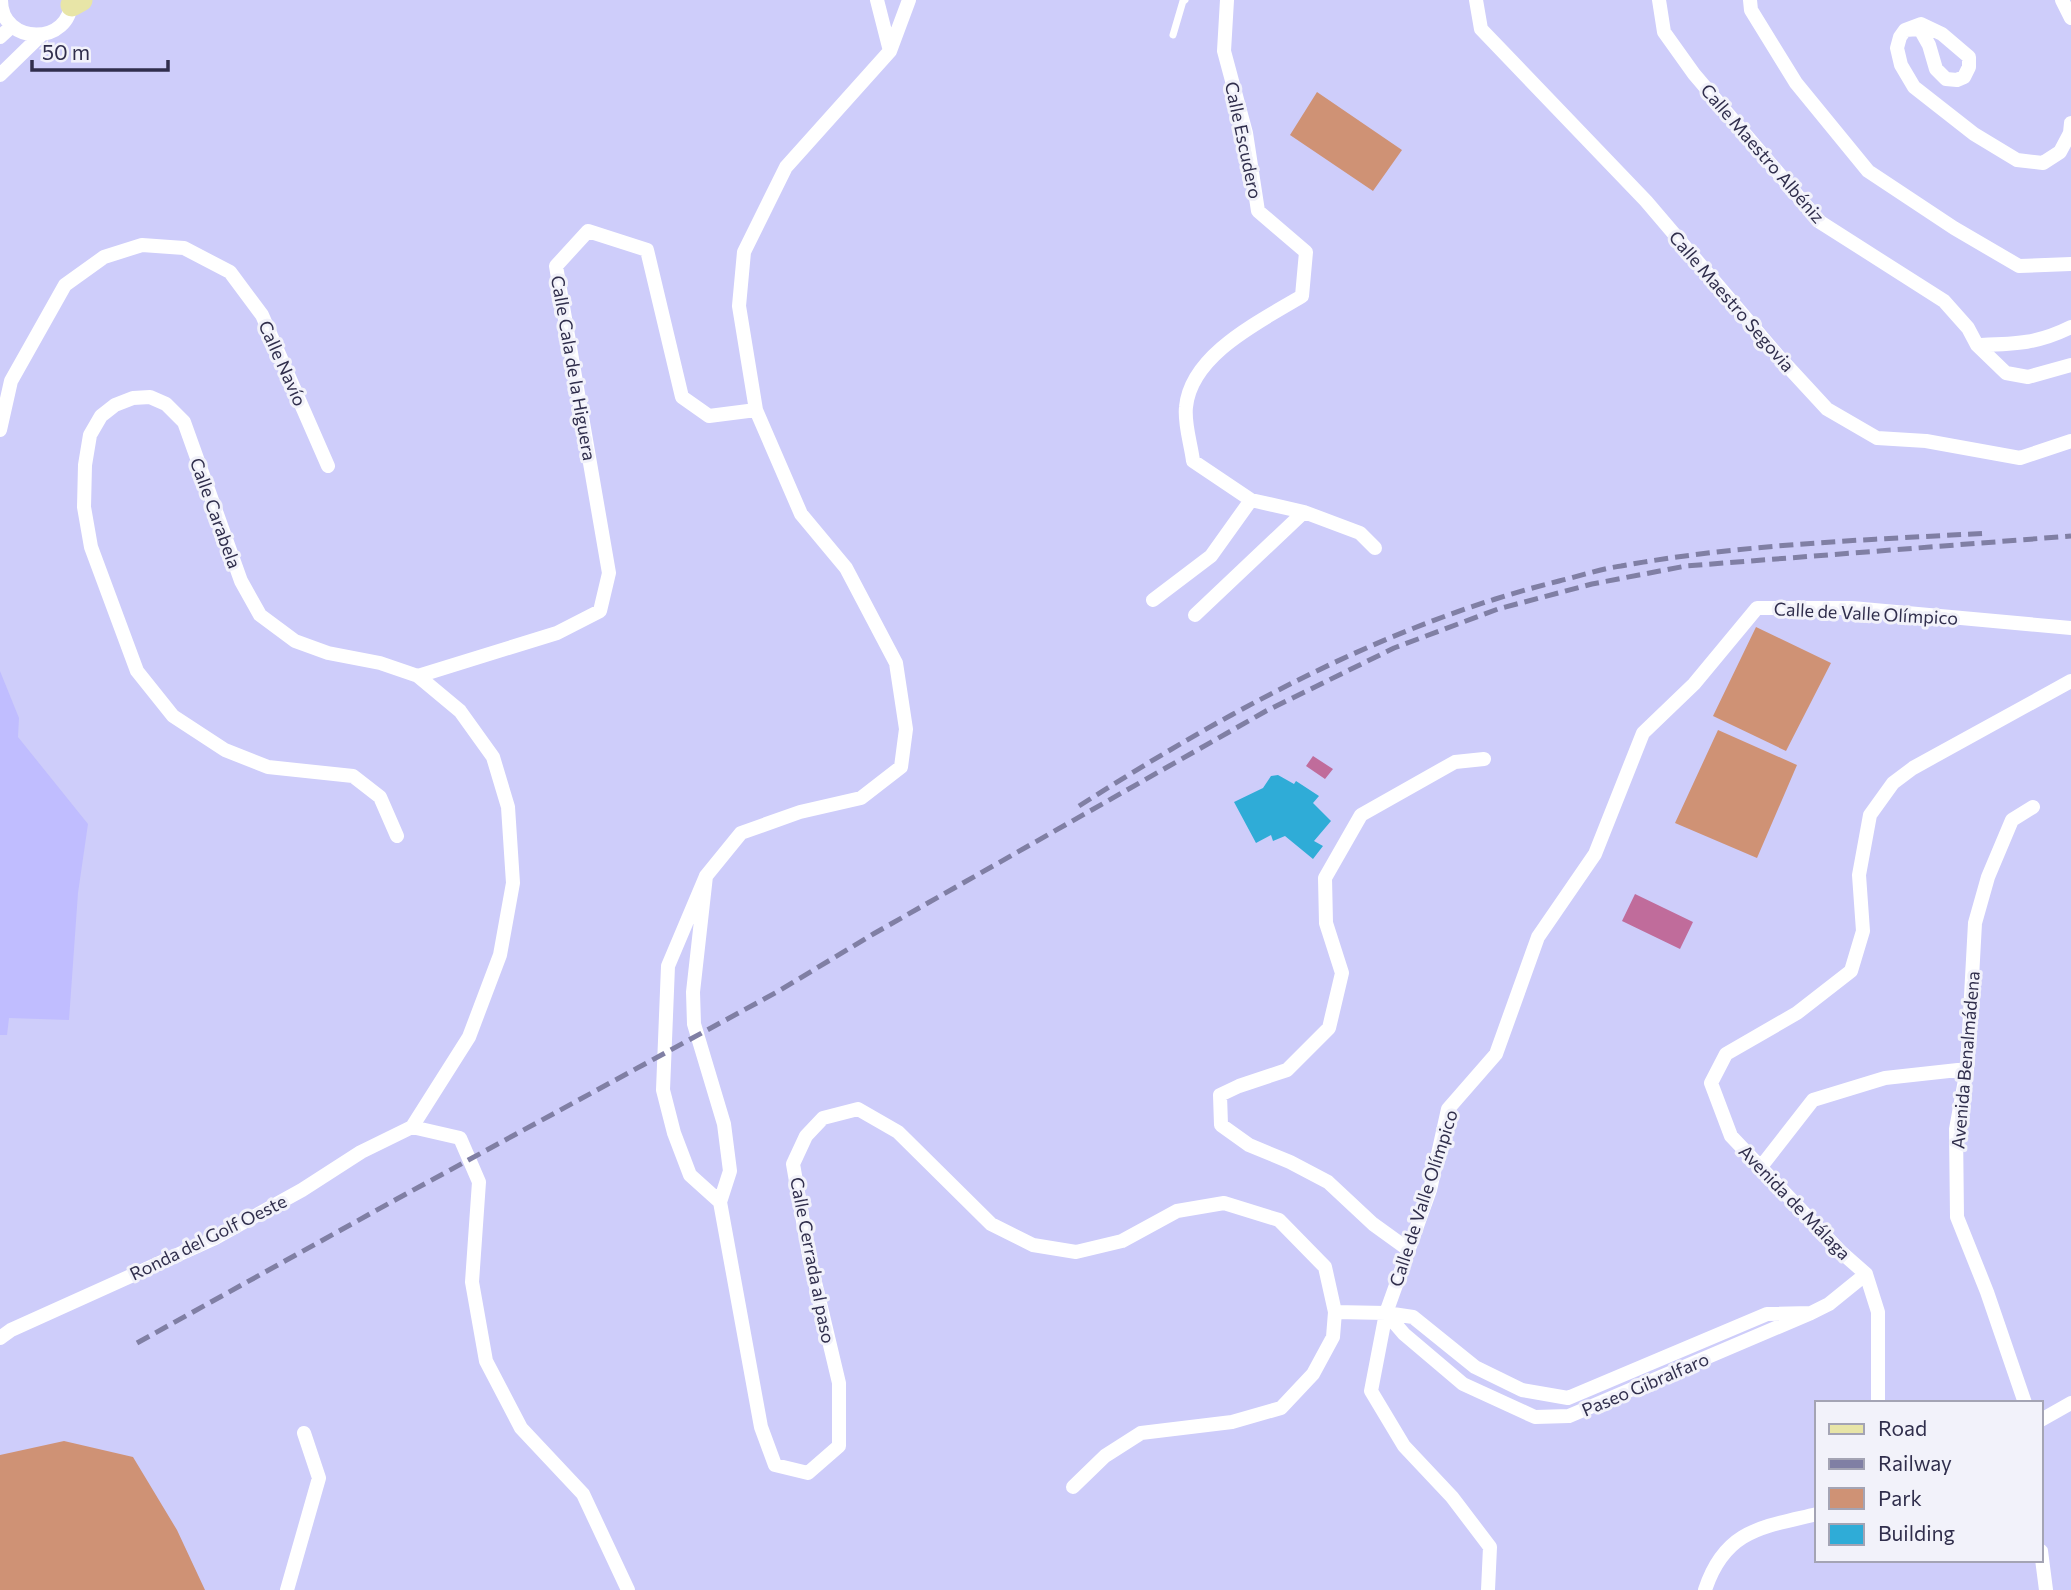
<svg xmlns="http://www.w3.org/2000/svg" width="2071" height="1590" font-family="Commissioner,sans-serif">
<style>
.built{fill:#c0bdff}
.green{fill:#cf9275}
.water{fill:#c06c9b}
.building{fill:#2facd7}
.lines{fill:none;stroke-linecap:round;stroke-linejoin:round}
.service{stroke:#fff;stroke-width:7}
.minor{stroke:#fff;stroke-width:14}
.primary{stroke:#e8e5a7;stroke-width:23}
.rail{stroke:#807fa4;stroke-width:5;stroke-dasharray:14 7;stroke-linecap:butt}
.labels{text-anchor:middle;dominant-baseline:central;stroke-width:6;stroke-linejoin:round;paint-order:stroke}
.street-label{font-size:18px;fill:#302e4c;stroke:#f2f2fa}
</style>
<rect width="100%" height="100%" fill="#cecdfa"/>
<path class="built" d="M 0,671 L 19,718 L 18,737 L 88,824 L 78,893 L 69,1020 L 9,1018 L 7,1035 L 0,1035 Z"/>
<path class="green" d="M 1317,92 L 1402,150 L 1373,191 L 1290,135 Z
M 1756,627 L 1831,663 L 1786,751 L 1713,716 Z
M 1718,730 L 1797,765 L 1757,858 L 1675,823 Z
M 64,1441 L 133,1457 L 177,1530 L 205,1590 L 0,1590 L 0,1455 Z"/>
<path class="water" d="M 1313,756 L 1333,769 L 1325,779 L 1306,766 Z
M 1635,894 L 1693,922 L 1680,949 L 1622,921 Z"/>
<path class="building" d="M 1278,775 L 1294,784 L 1296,781 L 1319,796 L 1313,803 L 1331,821 L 1314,841 L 1323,846 L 1313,859 L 1285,836 L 1273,841 L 1271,835 L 1256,843 L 1234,802 L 1263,788 L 1271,776 Z"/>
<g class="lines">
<path class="service" d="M 1173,35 L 1183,1 L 1185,0"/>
<path class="minor" d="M 1,0 C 1,46 72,46 71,0
M 877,0 L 890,51
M 1227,0 L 1224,51 L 1246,133 L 1258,211 L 1306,252 L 1302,296 C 1261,321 1191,354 1186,407 C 1184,424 1191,444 1193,461 L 1251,500 L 1304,512 L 1360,533 L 1375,548
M 1476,0 L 1481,29 L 1646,201 L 1779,357 L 1827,409 L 1877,438 L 1926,441 L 2020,458 L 2071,441
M 1659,0 L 1664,32 L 1694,74 L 1820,222 L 1944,301 L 1968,328 L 1977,345 L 2006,373 L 2028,377 L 2071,365
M 1750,0 L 1751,10 L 1796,83 L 1868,171 L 1954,228 L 2019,266 L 2071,264
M 2062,0 L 2071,18
M 1905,30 L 1920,29 L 1929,45 L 1936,69 L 1946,79 L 1957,80 L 1964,77 L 1969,67 L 1969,57 L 1942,34 L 1921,24 L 1905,30 L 1900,37 L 1897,48 L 1901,65 L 1914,87 L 1974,134 L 2017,160 L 2043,163 L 2060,152 L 2070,133 L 2071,123
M 0,37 L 12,26
M 0,75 L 40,36
M 1977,345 C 2015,344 2037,344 2071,327
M 0,430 L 11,381 L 65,285 L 104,257 L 142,245 L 184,248 L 230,272 L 262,315 L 328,466
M 1153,600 L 1211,556 L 1251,500
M 1195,615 L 1304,512
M 418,676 L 557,633 L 600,611 L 609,573 L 556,266 L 588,231 L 647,250 L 682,397 L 709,416 L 756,410
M 397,836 L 380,797 L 353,776 L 268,767 L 225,750 L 173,716 L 137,671 L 91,547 L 84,507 L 85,465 L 90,435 L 101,416 L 115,405 L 133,398 L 150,397 L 166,404 L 184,422 L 241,581 L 260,615 L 295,641 L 328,653 L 380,663 L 418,676 L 460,711 L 493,757 L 508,807 L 513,883 L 500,955 L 469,1037 L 412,1127
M 706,876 L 693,992 L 694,1024 L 724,1124 L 730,1171 L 720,1202 L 761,1427 L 775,1465 L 808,1473 L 839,1446 L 839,1383 L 810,1261 L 793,1164 L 806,1136 L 823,1118 L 858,1109 L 898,1132 L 991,1224 L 1033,1245 L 1076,1252 L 1122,1241 L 1177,1211 L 1224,1203 L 1279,1220 L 1325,1267 L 1335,1312 L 1333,1337 L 1313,1374 L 1281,1408 L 1232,1422 L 1141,1433 L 1105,1456 L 1073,1487
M 412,1127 L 460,1138 L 479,1182 L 472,1282 L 486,1361 L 521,1428 L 583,1494 L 628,1590
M 1760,1168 L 1813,1100 L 1885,1078 L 1967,1069
M 720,1202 L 690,1175 L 674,1133 L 663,1090 L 668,966 L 706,876 L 741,833 L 800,812 L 861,798 L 901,767 L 906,729 L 896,663 L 846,568 L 801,514 L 756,410 L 739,306 L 744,252 L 786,167 L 890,51 L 909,0
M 1409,1250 L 1373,1224 L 1328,1182 L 1290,1162 L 1249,1145 L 1221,1125 L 1220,1095 L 1239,1086 L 1287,1070 L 1329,1028 L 1342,973 L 1326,923 L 1325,878 L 1361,815 L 1455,762 L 1484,759
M 1335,1312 L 1386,1313
M 1811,1313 L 1767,1314 L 1568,1398 L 1522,1390 L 1475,1367 L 1413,1317 L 1386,1313 L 1404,1334 L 1463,1384 L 1535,1417 L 1569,1416 L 1811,1313 L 1829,1304 L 1866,1274
M 0,1338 L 11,1330 L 215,1238 L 302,1190 L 361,1152 L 412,1127
M 1878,1403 L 1878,1312 L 1866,1274 L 1841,1252 L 1731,1136 L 1711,1083 L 1726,1054 L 1797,1013 L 1851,971 L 1863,931 L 1859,875 L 1870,815 L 1893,783 L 1913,768 L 2071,681
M 2025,1403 L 1987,1292 L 1957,1217 L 1956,1129 L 1967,1069 L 1975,923 L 1988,877 L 2012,820 L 2033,807
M 2041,1420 L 2071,1403
M 2041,1551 L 2046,1590
M 287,1590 L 319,1478 L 304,1433
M 1488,1590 L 1490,1547 L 1452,1497 L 1404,1446 L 1371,1391 L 1386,1313 L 1430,1190 L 1448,1109 L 1496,1054 L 1538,937 L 1595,854 L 1643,733 L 1694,684 L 1757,608 L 1852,608 L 2071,628
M 1705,1590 C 1725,1529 1763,1527 1817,1514"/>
<path class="primary" d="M 72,5 L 81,0"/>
<path class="rail" d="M 1079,806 C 1228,711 1387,624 1559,581 C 1580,576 1600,569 1621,566 C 1742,544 1866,540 1989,533
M 137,1343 L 395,1200 L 777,992 L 875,933 L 1266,711 L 1394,648 L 1498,609 L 1592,584 L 1686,566 L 2071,536"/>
</g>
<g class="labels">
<g class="street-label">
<text transform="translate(1244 140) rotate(78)">Calle Escudero</text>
<text transform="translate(1763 153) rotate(49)">Calle Maestro Albéniz</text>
<text transform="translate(1732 301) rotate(49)">Calle Maestro Segovia</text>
<text transform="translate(283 363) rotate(66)">Calle Navío</text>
<text transform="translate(574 368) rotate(80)">Calle Cala de la Higuera</text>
<text transform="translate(216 513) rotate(70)">Calle Carabela</text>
<text transform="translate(1866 613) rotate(3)">Calle de Valle Olímpico</text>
<text transform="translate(1965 1060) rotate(-85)">Avenida Benalmádena</text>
<text transform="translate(1423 1198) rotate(-72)">Calle de Valle Olímpico</text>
<text transform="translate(1795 1202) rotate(46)">Avenida de Málaga</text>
<text transform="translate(208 1237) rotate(-26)">Ronda del Golf Oeste</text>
<text transform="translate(813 1260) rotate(79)">Calle Cerrada al paso</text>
<text transform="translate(1645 1384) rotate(-23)">Paseo Gibralfaro</text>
</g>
</g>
<rect x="1815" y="1401" width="228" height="161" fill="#f2f2fa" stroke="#a4a4b4" stroke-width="2"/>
<rect x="1829" y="1424" width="35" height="10" fill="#e8e5a7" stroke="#a4a4b4" stroke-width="2"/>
<text x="1878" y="1436" font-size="21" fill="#302e4c">Road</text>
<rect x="1829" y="1459" width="35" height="10" fill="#807fa4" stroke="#a4a4b4" stroke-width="2"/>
<text x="1878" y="1471" font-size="21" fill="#302e4c">Railway</text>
<rect x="1829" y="1488" width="35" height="21" fill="#cf9275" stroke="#a4a4b4" stroke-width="2"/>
<text x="1878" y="1506" font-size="21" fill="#302e4c">Park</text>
<rect x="1829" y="1524" width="35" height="21" fill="#2facd7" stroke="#a4a4b4" stroke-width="2"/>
<text x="1878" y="1541" font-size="21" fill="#302e4c">Building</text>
<path d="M32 60v10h136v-10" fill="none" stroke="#302e4c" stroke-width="3.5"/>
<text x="42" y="60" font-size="21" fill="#302e4c" stroke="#f2f2fa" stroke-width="5" paint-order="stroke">50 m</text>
</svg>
